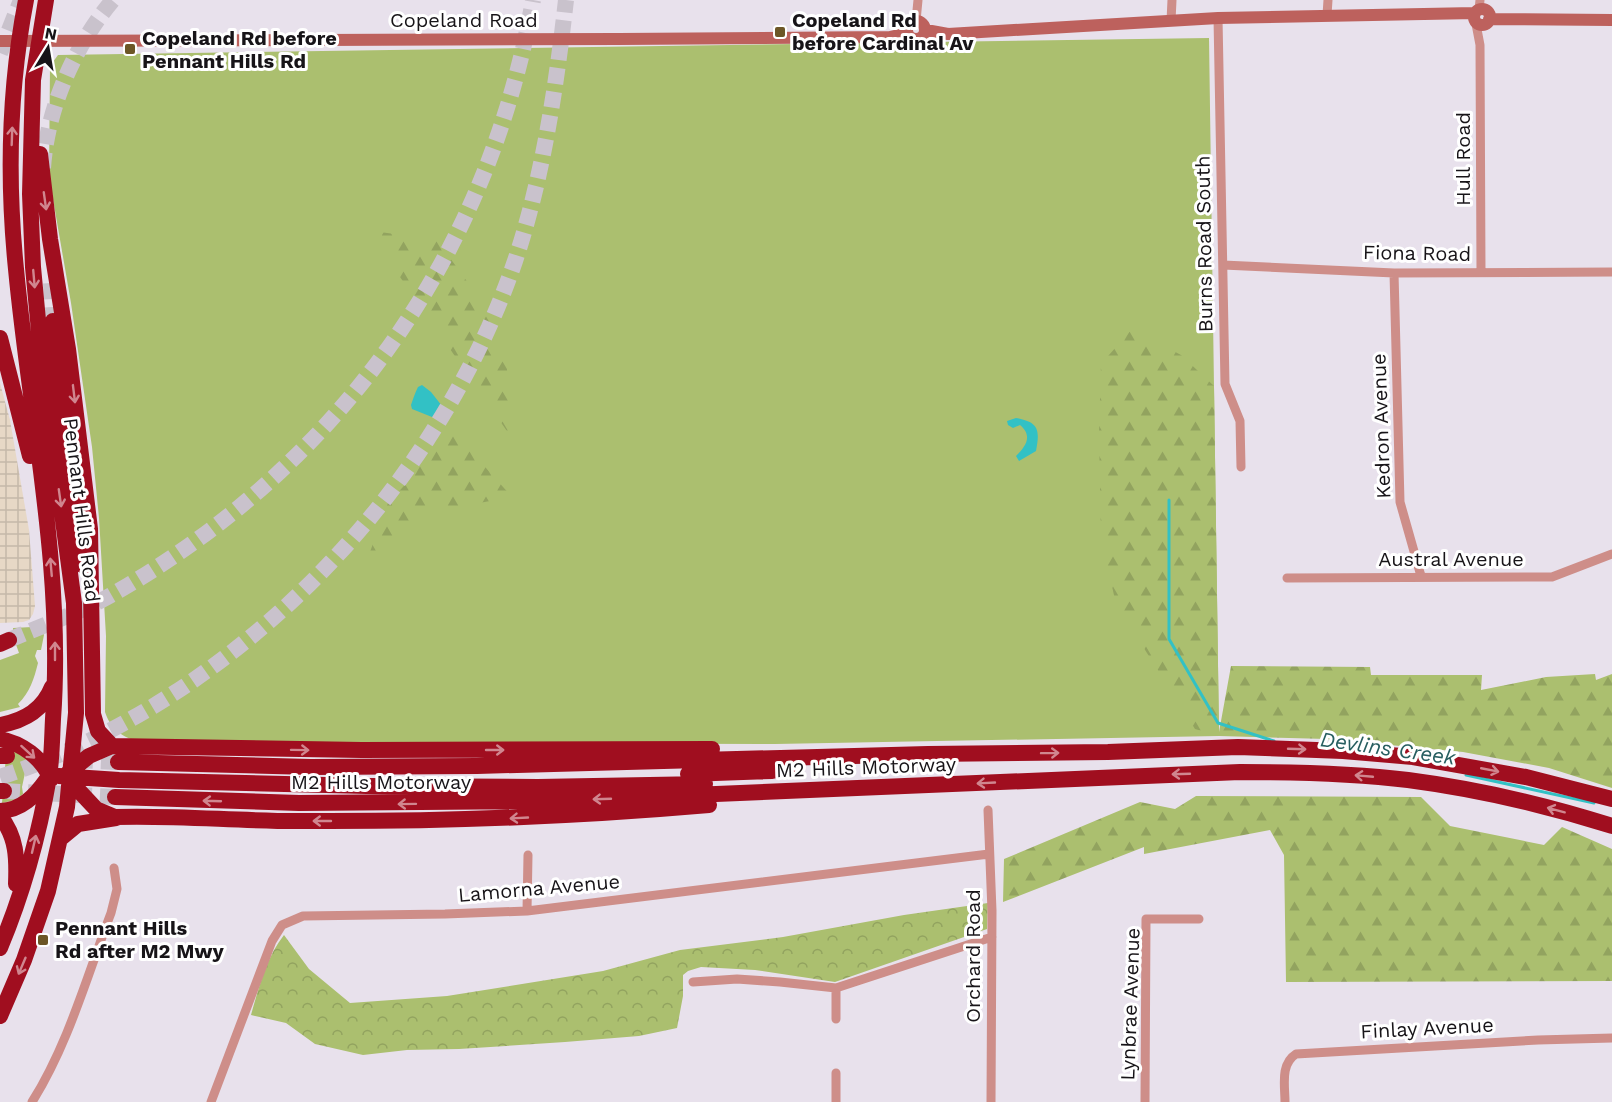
<svg xmlns="http://www.w3.org/2000/svg" width="1612" height="1102" font-family="'Work Sans',sans-serif">
<style>
.industrial{fill:url(#industrial-grid)}
.grass{fill:#abbf6f}
.forest{fill:url(#forest-firs)}
.park{fill:url(#park-crowns)}
.water{fill:#32c1c5}
.lines{fill:none;stroke-linecap:round;stroke-linejoin:round}
.stream{stroke:#32c1c5;stroke-width:3}
.highway-tunnel{stroke:#c9c2cc;stroke-width:16;stroke-dasharray:16 8;stroke-linecap:butt}
.street{stroke:#ce8e89;stroke-width:9}
.secondary{stroke:#bd615d;stroke-width:12}
.highway{stroke:#a00e1f;stroke-width:16}
.oneway{stroke:#d0868f}
.poi-dot{fill:#6c5626;stroke:#fff;stroke-width:2}
.labels{text-anchor:middle;dominant-baseline:central;stroke-width:6;stroke-linejoin:round;paint-order:stroke}
.street-label{font-size:20px;fill:#171418;stroke:#fff}
.poi-label{font-size:20px;font-weight:bold;fill:#171418;stroke:#fff;text-anchor:start}
.water-label{font-size:21px;font-style:italic;fill:#275e60;stroke:#fff}
</style>
<defs>
<pattern id="industrial-grid" width="8" height="8" patternUnits="userSpaceOnUse" patternTransform="scale(1.5)"><rect width="8" height="8" fill="#e7d8c6"/><path d="M0 4h8M4 0v8" fill="none" stroke="#c5b8a9"/></pattern>
<pattern id="forest-firs" width="22" height="20" patternUnits="userSpaceOnUse" patternTransform="scale(1.5)"><rect width="22" height="20" fill="#abbf6f"/><path d="M5 1l3.5 6h-7zM16 11l3.5 6h-7z" fill="#92a35f"/></pattern>
<pattern id="park-crowns" width="20" height="18" patternUnits="userSpaceOnUse" patternTransform="scale(1.5)"><rect width="20" height="18" fill="#abbf6f"/><path d="M2 6a3 3 0 1 1 6 0M12 15a3 3 0 1 1 6 0" fill="none" stroke="#92a35f"/></pattern>
</defs>
<rect width="100%" height="100%" fill="#e8e1ec"/>
<path class="industrial" d="M 0,383 L 10,420 L 29,530 L 35,606 L 33,614 L 29,620 L 23,622 L 0,623 Z"/>
<path class="grass" d="M 1209,38 L 1219,736 L 775,744 L 140,742 C 122,737 111,730 105,712 L 106,636 L 99,518 L 92,447 L 71,303 L 49,176 L 50,66 L 58,55 Z
M 32,627 L 42,629 L 44,635 L 41,650 L 37,650 L 35,656 L 38,663 C 34,679 30,692 18,704 L 20,707 L 0,712 L 0,660 L 19,653 L 13,636 L 13,628 Z
M 7,744 L 28,759 L 22,787 L 23,794 L 15,800 L 2,803 Z"/>
<path class="forest" d="M 380,232 L 437,240 L 484,305 L 507,368 L 509,434 L 400,277 Z
M 1132,329 L 1181,355 L 1214,386 L 1219,732 L 1231,666 L 1370,667 L 1371,675 L 1482,675 L 1481,690 L 1546,677 L 1595,674 L 1596,680 L 1612,674 L 1612,788 L 1549,768 L 1463,752 L 1327,739 L 1219,736 L 1195,729 L 1116,604 L 1101,538 L 1099,434 L 1101,364 Z
M 451,429 L 512,497 L 431,512 L 367,560 L 388,503 L 416,473 L 428,440 Z
M 1196,796 L 1421,797 L 1450,826 L 1544,845 L 1562,827 L 1612,849 L 1612,981 L 1286,982 L 1284,855 L 1270,830 L 1144,854 L 1144,847 L 1003,902 L 1004,859 L 1140,802 L 1175,809 Z"/>
<path class="park" d="M 988,903 L 987,929 L 835,982 L 755,970 L 701,967 L 688,971 L 683,975 L 683,996 L 677,1028 L 639,1036 L 565,1042 L 459,1049 L 407,1050 L 363,1055 L 315,1044 L 286,1023 L 251,1015 C 259,987 266,958 284,935 L 309,969 L 350,1003 L 447,996 L 603,971 L 680,950 L 783,937 L 904,915 Z"/>
<path class="water" d="M 422,385 L 431,392 L 446,411 L 444,416 L 432,417 L 412,409 L 411,405 C 413,399 415,393 418,387 Z
M 1016,418 C 1039,422 1040,430 1036,451 L 1019,461 L 1016,456 C 1026,446 1033,436 1020,425 L 1013,428 L 1008,425 L 1007,421 Z"/>
<g class="lines">
<path class="stream" d="M 1169,500 L 1169,639 L 1218,723 L 1274,741
M 1466,775 L 1594,803"/>
<path class="highway-tunnel" d="M 0,53 L 21,0
M 43,168 C 47,109 74,46 113,0
M 51,283 L 53,321
M 9,640 C 43,625 80,613 113,594 C 338,466 488,256 533,0
M 77,760 L 118,762
M 0,777 C 235,700 435,495 515,261 C 543,177 556,88 566,0
M 4,791 L 115,797"/>
<path class="street" d="M 1479,10 L 1480,0
M 1327,15 L 1328,0
M 1218,18 L 1225,384 L 1240,421 L 1241,467
M 916,21 L 918,0
M 1171,21 L 1172,0
M 1476,24 L 1480,45 L 1481,272
M 1223,265 L 1394,273 L 1612,272
M 1394,273 L 1400,502 L 1421,576
M 1287,578 L 1552,577 L 1612,554
M 988,810 L 992,911 L 991,1102
M 527,911 L 528,855
M 693,982 L 737,979 L 780,982 L 836,988 L 992,937
M 836,988 L 836,1019
M 32,1102 C 68,1045 87,976 111,913 L 117,889 L 114,868
M 211,1102 L 272,941 L 282,925 L 303,916 L 445,914 L 527,911 L 989,854
M 836,1102 L 836,1073
M 1145,1102 L 1146,919 L 1199,919
M 1285,1102 C 1285,1086 1280,1064 1296,1054 L 1538,1040 L 1612,1038"/>
<path class="secondary" d="M1474 17a8 8 0 1 1 16 0a8 8 0 1 1-16 0Z
M 1489,19 L 1612,20
M907 30a9 9 0 1 1 18 0a9 9 0 1 1-18 0Z
M 926,30 L 948,34 L 1218,18 L 1475,13
M 0,41 L 619,39 L 890,37 L 907,33"/>
<path class="highway" d="M 40,154 L 50,239 L 68,349 L 90,529 L 93,714 L 98,731 L 112,746
M 53,321 L 53,339 L 82,565
M 0,338 L 30,456
M 0,644 L 9,640
M 0,725 C 24,721 43,710 52,687
M 0,739 C 22,743 42,758 51,779
M 0,756 L 7,756
M 118,762 L 311,767 L 477,766 L 928,754 L 1108,752 L 1238,747 L 1343,751 L 1413,757 L 1526,777 L 1612,799
M 68,773 L 89,756 L 112,746 L 362,750 L 712,749
M 688,774 L 772,771 L 797,766
M 59,776 L 119,780 L 367,786 L 538,787 L 705,784
M 67,778 L 96,809 L 115,817 C 175,815 236,821 296,821 C 434,822 571,817 709,805
M 0,791 L 4,791
M 115,797 L 299,803 L 548,801 L 1240,772 C 1296,772 1352,773 1408,780 C 1477,789 1546,805 1612,826
M 0,811 C 22,810 35,796 47,779
M 0,816 C 17,837 17,859 16,884
M 61,838 L 78,824 L 116,818
M 0,948 C 23,893 39,835 49,777 C 52,758 52,738 53,719 C 64,568 30,419 16,269 C 7,180 9,88 26,0
M 0,1016 L 24,960 L 48,891 L 67,807 L 76,713 L 74,603 L 42,363 L 33,267 L 30,194 L 33,80 L 46,0"/>
</g>
<defs><path id="oneway-shaft" d="M-6 0H5M1.5-3L5.5 0L1.5 3" fill="none" stroke-width="1.6" stroke-linecap="round" stroke-linejoin="round" transform="scale(1.5)"/></defs>
<g class="oneway">
<use href="#oneway-shaft" transform="translate(12 136) rotate(-88)"/>
<use href="#oneway-shaft" transform="translate(45 201) rotate(82)"/>
<use href="#oneway-shaft" transform="translate(34 279) rotate(85)"/>
<use href="#oneway-shaft" transform="translate(74 394) rotate(83)"/>
<use href="#oneway-shaft" transform="translate(60 498) rotate(82)"/>
<use href="#oneway-shaft" transform="translate(51 567) rotate(-95)"/>
<use href="#oneway-shaft" transform="translate(55 651) rotate(-90)"/>
<use href="#oneway-shaft" transform="translate(1297 749) rotate(2)"/>
<use href="#oneway-shaft" transform="translate(300 750) rotate(1)"/>
<use href="#oneway-shaft" transform="translate(495 750)"/>
<use href="#oneway-shaft" transform="translate(28 752) rotate(42)"/>
<use href="#oneway-shaft" transform="translate(1050 753) rotate(-1)"/>
<use href="#oneway-shaft" transform="translate(1490 770) rotate(11)"/>
<use href="#oneway-shaft" transform="translate(1181 774) rotate(178)"/>
<use href="#oneway-shaft" transform="translate(1364 776) rotate(-175)"/>
<use href="#oneway-shaft" transform="translate(986 783) rotate(177)"/>
<use href="#oneway-shaft" transform="translate(602 799) rotate(178)"/>
<use href="#oneway-shaft" transform="translate(212 801) rotate(-178)"/>
<use href="#oneway-shaft" transform="translate(407 804) rotate(179)"/>
<use href="#oneway-shaft" transform="translate(1556 810) rotate(-165)"/>
<use href="#oneway-shaft" transform="translate(519 818) rotate(177)"/>
<use href="#oneway-shaft" transform="translate(322 821) rotate(-180)"/>
<use href="#oneway-shaft" transform="translate(34 844) rotate(-77)"/>
<use href="#oneway-shaft" transform="translate(22 966) rotate(113)"/>
</g>
<g class="poi-dot">
<rect x="774" y="26" width="12" height="12" rx="3"/>
<rect x="124" y="43" width="12" height="12" rx="3"/>
<rect x="37" y="934" width="12" height="12" rx="3"/>
</g>
<g class="labels">
<g class="street-label">
<text x="464" y="20">Copeland Road</text>
<text transform="translate(1463 159) rotate(-90)">Hull Road</text>
<text transform="translate(1204 244) rotate(-91)">Burns Road South</text>
<text transform="translate(1417 253) rotate(1)">Fiona Road</text>
<text transform="translate(1381 426) rotate(-92)">Kedron Avenue</text>
<text transform="translate(82 510) rotate(83)">Pennant Hills Road</text>
<text x="1451" y="559">Austral Avenue</text>
<text transform="translate(866 767) rotate(-2)">M2 Hills Motorway</text>
<text x="381" y="782">M2 Hills Motorway</text>
<text transform="translate(539 888) rotate(-5)">Lamorna Avenue</text>
<text transform="translate(973 956) rotate(-90)">Orchard Road</text>
<text transform="translate(1130 1004) rotate(-88)">Lynbrae Avenue</text>
<text transform="translate(1427 1028) rotate(-3)">Finlay Avenue</text>
</g>
<g class="poi-label">
<text x="792" y="20">Copeland Rd<tspan x="792" dy="23">before Cardinal Av</tspan></text>
<text x="142" y="38">Copeland Rd before<tspan x="142" dy="23">Pennant Hills Rd</tspan></text>
<text x="55" y="928">Pennant Hills<tspan x="55" dy="23">Rd after M2 Mwy</tspan></text>
</g>
<g class="water-label">
<text transform="translate(1388 748) rotate(8)">Devlins Creek</text>
</g>
</g>
<g transform="translate(48 48) rotate(11)" stroke="#ffffff" stroke-width="4.5" paint-order="stroke">
<path d="M0-4.5L10 22L0 15L-10 22Z" fill="#171418"/>
<text y="-9" font-size="16" font-weight="bold" text-anchor="middle" fill="#171418">N</text>
</g>
</svg>
